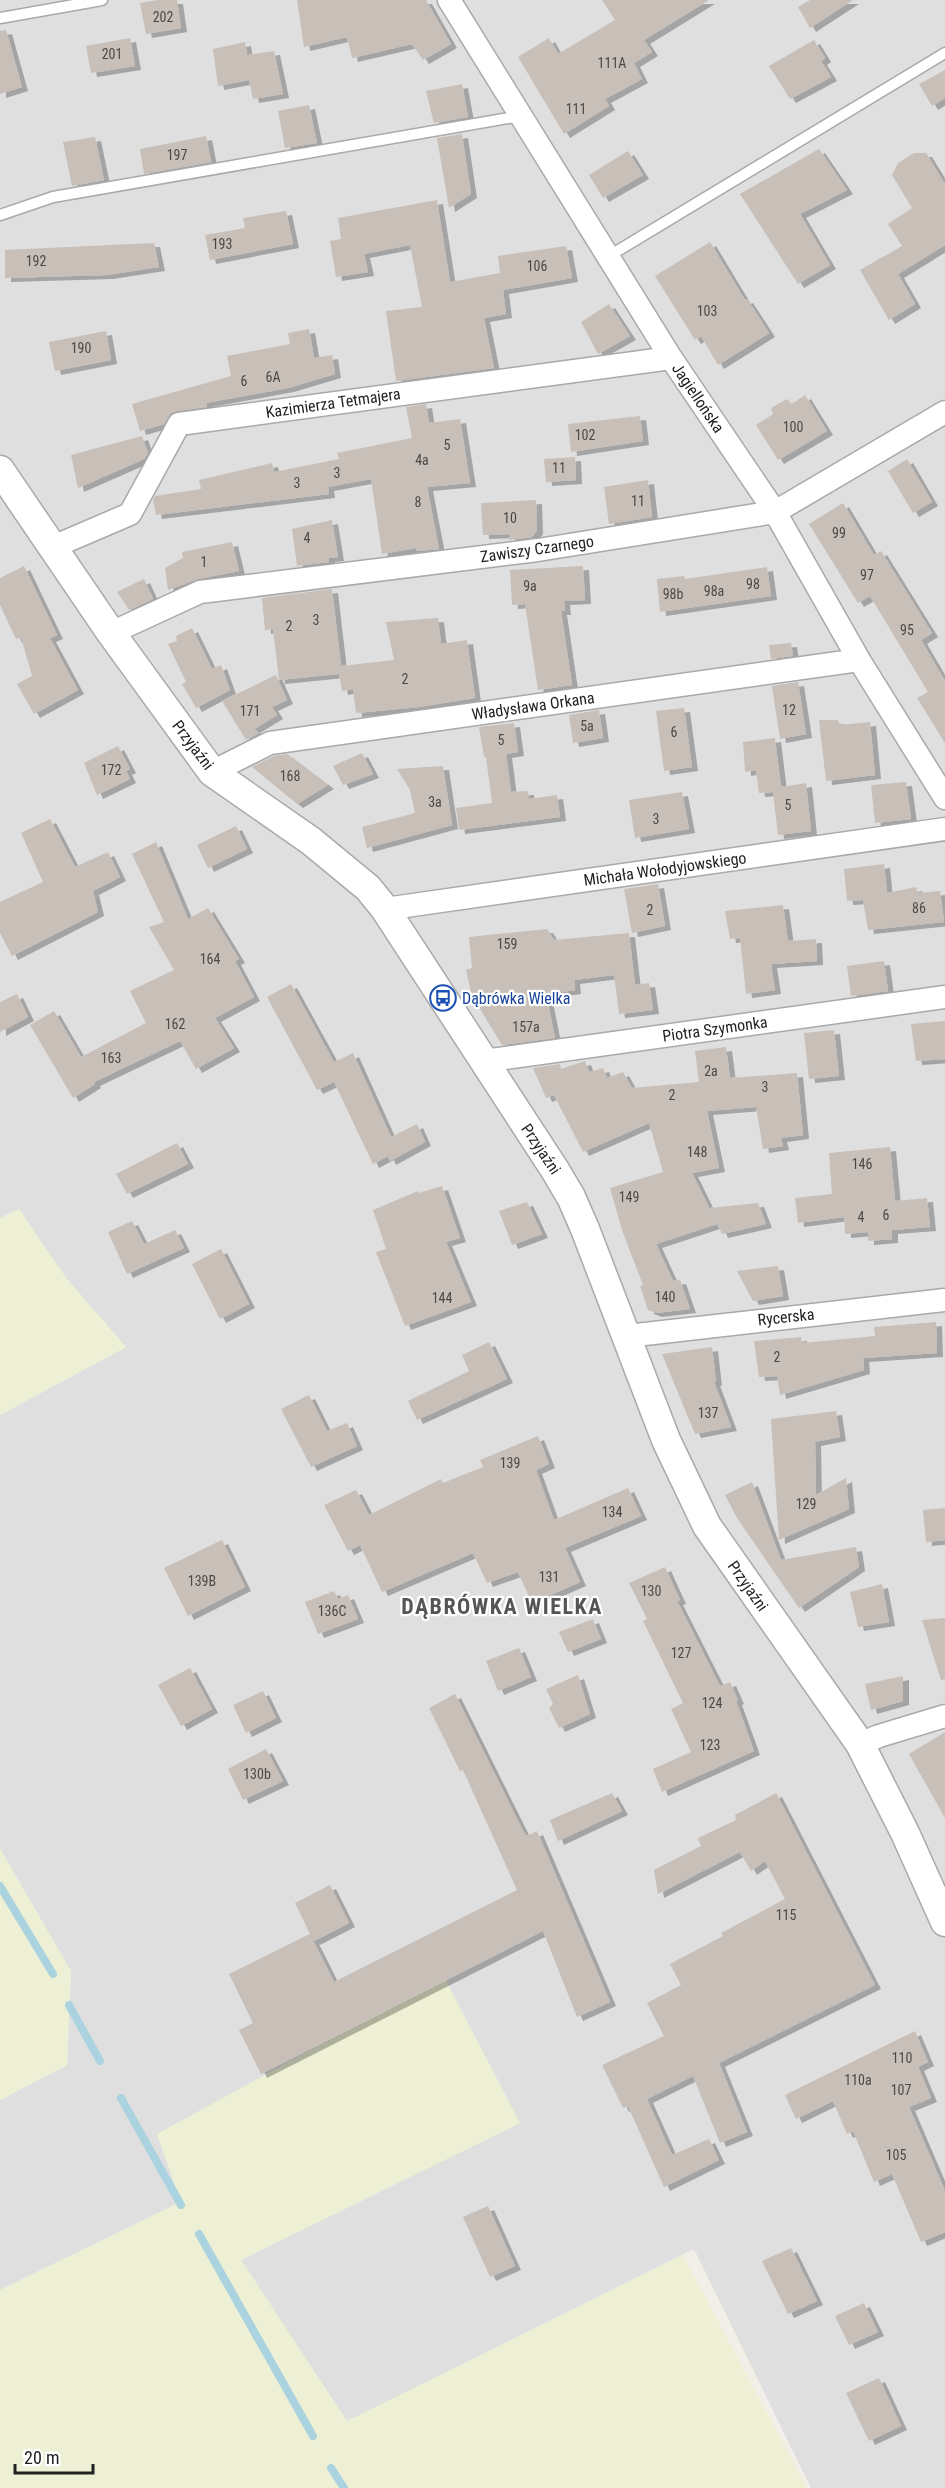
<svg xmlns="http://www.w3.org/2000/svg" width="945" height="2488" font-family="'Roboto Condensed',sans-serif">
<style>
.residential{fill:#e0dfdf}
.farmland{fill:#eef0d5}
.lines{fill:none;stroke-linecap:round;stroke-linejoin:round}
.stream{stroke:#aad3df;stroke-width:8}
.building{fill:#c7bfb8;filter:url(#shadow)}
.service-casing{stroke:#a9a9a9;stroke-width:13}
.minor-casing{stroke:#a9a9a9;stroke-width:25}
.tertiary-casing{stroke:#a9a9a9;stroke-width:31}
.service{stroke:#fff;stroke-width:10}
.minor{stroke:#fff;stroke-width:22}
.tertiary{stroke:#fff;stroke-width:28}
.labels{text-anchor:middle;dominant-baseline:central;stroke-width:4.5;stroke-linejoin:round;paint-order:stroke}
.number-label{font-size:14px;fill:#4b4948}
.street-label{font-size:16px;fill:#222;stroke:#fff}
.transit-label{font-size:16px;fill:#164399;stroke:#fff;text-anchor:start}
.district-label{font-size:22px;font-weight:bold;letter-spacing:1.5px;fill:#555;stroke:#fff}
</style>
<defs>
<filter id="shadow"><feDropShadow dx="6" dy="4" stdDeviation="0" flood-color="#0004"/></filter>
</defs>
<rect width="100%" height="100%" fill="#f2efe9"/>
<path class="residential" d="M 0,0 L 945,0 L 945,2488 L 811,2488 L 694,2249 L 347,2422 L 241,2260 L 519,2123 L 157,2134 L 181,2202 L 0,2290 L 0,2100 L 67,2065 L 71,1971 L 0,1849 L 0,1415 L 126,1347 L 66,1278 L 19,1210 L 0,1218 Z"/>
<path class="farmland" d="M 19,1209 L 66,1278 L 126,1347 L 0,1415 L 0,1218 Z
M 0,1849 L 71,1971 L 67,2065 L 0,2100 Z
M 444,1977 L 520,2123 L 241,2260 L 347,2421 L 683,2255 L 807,2488 L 0,2488 L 0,2290 L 181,2202 L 157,2134 Z"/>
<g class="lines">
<path class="stream" d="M 0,1886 L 53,1974
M 69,2005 L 100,2061
M 121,2098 L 181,2205
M 199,2234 L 313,2436
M 331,2468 L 344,2488"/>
</g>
<path class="building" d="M 158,0 L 177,0 L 181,28 L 146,34 L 140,3 Z
M 297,0 L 426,0 L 451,44 L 423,60 L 412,44 L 352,58 L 347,37 L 304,47 Z
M 602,0 L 709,0 L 644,40 L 652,52 L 634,63 L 642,79 L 605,99 L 609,106 L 564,134 L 518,57 L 549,38 L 558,54 L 615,20 Z
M 810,0 L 853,0 L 810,28 L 798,7 Z
M 6,30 L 22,87 L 0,94 L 0,31 Z
M 130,38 L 135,66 L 91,73 L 86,46 Z
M 814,40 L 825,58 L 821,61 L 831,77 L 790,99 L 769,66 Z
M 245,42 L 247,55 L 274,51 L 283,94 L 253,99 L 249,80 L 218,86 L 213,49 Z
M 945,70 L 945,98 L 932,106 L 919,84 Z
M 462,84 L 468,117 L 434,123 L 426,91 Z
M 309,105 L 317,143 L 285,148 L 278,111 Z
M 462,134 L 471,194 L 449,208 L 437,138 Z
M 206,136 L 211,162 L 144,174 L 140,149 Z
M 95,137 L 104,180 L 72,186 L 63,142 Z
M 819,149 L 847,190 L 800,214 L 830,265 L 798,284 L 740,194 Z
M 628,151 L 643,175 L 603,198 L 589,175 Z
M 914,153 L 926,153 L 945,184 L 945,245 L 898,274 L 915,304 L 889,320 L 860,270 L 902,246 L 888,224 L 912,208 L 892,175 L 898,163 Z
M 437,200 L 450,282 L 500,273 L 498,256 L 566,246 L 572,278 L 503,290 L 506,314 L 484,318 L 494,368 L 396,381 L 386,311 L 422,307 L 410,245 L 364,254 L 368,272 L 336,277 L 330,241 L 341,239 L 338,218 Z
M 286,211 L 293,244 L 210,260 L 205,235 L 245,228 L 243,218 Z
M 710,242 L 745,300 L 747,299 L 769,333 L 718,365 L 701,336 L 695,340 L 655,276 Z
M 154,243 L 159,267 L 107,275 L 5,278 L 5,250 Z
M 609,304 L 630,336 L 598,354 L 581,322 Z
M 309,329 L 314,358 L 332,355 L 335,374 L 288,388 L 206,403 L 207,407 L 177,411 L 171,413 L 164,424 L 140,431 L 132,404 L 231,376 L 227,356 L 290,344 L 288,333 Z
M 106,331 L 111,360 L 55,371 L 49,342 Z
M 805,395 L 827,431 L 778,460 L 756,425 L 773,414 L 771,408 L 787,399 L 792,404 Z
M 426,404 L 429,423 L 460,419 L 470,483 L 427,487 L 439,549 L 417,551 L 416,548 L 382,554 L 371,479 L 328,487 L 329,494 L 156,515 L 153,500 L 155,496 L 201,489 L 199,480 L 272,463 L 274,472 L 339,459 L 337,453 L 412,438 L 406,407 Z
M 640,416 L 643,441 L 571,452 L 568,424 Z
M 142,436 L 148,453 L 144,459 L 78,488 L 71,455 Z
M 575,457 L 576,480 L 546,482 L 544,459 Z
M 907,459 L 932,502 L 913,513 L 888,471 Z
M 648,480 L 652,517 L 609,524 L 604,487 Z
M 536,500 L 537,530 L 532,537 L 509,540 L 509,534 L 483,535 L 481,503 Z
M 843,503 L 874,555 L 881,551 L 932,633 L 921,640 L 945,681 L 945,743 L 917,698 L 928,692 L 870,596 L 858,603 L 809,524 Z
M 332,520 L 338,557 L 329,558 L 329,562 L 297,566 L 292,529 Z
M 232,542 L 239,571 L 198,579 L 168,590 L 165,568 L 183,558 L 182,552 Z
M 24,566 L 57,635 L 50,638 L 78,690 L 34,714 L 17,684 L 32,676 L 21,637 L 16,639 L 0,605 L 0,578 Z
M 583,566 L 585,600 L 564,601 L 565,611 L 561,611 L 572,685 L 538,690 L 525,604 L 512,605 L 510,570 Z
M 767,567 L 771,596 L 660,612 L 657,579 L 684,576 L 685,579 Z
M 144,579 L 153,599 L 129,610 L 117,592 Z
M 332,589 L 341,666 L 394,660 L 386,622 L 438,618 L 441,644 L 467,640 L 475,698 L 419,707 L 356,713 L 353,689 L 342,691 L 339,674 L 279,680 L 273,629 L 265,630 L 262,598 Z
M 192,628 L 212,669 L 221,665 L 230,690 L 196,708 L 182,684 L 186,682 L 168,644 L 177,641 L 176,636 Z
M 791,643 L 793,656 L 771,659 L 769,645 Z
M 276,675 L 287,700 L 272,707 L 277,715 L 254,729 L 259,733 L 246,740 L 222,701 Z
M 798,682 L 806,734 L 780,739 L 772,686 Z
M 684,708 L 692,767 L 664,771 L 656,711 Z
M 599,710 L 603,738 L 573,743 L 569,715 Z
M 819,720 L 838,720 L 840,725 L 870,722 L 875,775 L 826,781 Z
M 514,723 L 518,752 L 506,754 L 511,792 L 528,791 L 529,799 L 557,795 L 560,817 L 459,830 L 456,808 L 492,803 L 486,757 L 484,757 L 479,727 Z
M 775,738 L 781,787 L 806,783 L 811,831 L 778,835 L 773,792 L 759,793 L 756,770 L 745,772 L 743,742 Z
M 118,746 L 130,769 L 126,771 L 130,779 L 97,795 L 84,763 Z
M 362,753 L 373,774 L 343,785 L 333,766 Z
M 287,754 L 328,785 L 297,804 L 252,767 L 274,756 Z
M 443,766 L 452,825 L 367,848 L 362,827 L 415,813 L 410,790 L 397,769 Z
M 906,782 L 911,819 L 875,823 L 871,785 Z
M 682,792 L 689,829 L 635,838 L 629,800 Z
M 50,819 L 75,867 L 108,852 L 120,877 L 93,891 L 98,912 L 12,956 L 0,933 L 0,902 L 43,882 L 21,833 Z
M 236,826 L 247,849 L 208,868 L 197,845 Z
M 156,842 L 188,919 L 208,908 L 239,959 L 235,961 L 254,997 L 215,1018 L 234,1048 L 196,1069 L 180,1041 L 94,1082 L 95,1084 L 73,1098 L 30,1025 L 54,1011 L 81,1057 L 146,1023 L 130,991 L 174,970 L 149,927 L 164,922 L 132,854 Z
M 884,864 L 887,893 L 916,887 L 918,893 L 940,891 L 944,922 L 868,930 L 863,900 L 847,901 L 844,869 Z
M 658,884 L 665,926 L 632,933 L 624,889 Z
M 783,905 L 788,941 L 816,939 L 817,961 L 771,964 L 775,990 L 746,994 L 740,938 L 730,939 L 725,911 Z
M 547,929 L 554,940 L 629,933 L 635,985 L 649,983 L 653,1010 L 619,1014 L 614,975 L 574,980 L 575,990 L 546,994 L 555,1038 L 502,1045 L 472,996 L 466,970 L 472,968 L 469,937 Z
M 884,961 L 888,991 L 851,996 L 847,966 Z
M 291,984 L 334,1062 L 353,1053 L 391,1137 L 417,1124 L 425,1142 L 390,1161 L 388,1156 L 373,1164 L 334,1082 L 317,1090 L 267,997 Z
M 17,994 L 28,1017 L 0,1032 L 0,1002 Z
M 945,1021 L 945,1059 L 916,1061 L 911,1024 Z
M 834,1030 L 839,1076 L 809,1079 L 804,1033 Z
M 726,1047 L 730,1078 L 797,1073 L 803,1135 L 781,1138 L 783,1146 L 763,1149 L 756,1107 L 707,1111 L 719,1168 L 692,1173 L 717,1224 L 656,1244 L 673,1281 L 680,1280 L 690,1309 L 656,1313 L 648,1310 L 640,1286 L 643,1285 L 623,1233 L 610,1188 L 663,1172 L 649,1123 L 583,1152 L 554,1095 L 546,1098 L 533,1068 L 560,1064 L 561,1069 L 585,1061 L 589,1072 L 603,1068 L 607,1078 L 623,1072 L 632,1088 L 699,1082 L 695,1051 Z
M 177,1143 L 188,1164 L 127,1194 L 116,1174 Z
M 890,1147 L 895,1201 L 927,1198 L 930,1227 L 892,1230 L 892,1239 L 868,1241 L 868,1232 L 845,1234 L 844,1217 L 798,1223 L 795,1198 L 832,1194 L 829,1153 Z
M 442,1186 L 460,1238 L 446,1242 L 471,1302 L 405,1326 L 376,1252 L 386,1249 L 373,1210 L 418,1191 L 419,1193 Z
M 527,1202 L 542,1234 L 512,1245 L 499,1211 Z
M 758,1203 L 766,1224 L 722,1234 L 710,1208 Z
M 132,1221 L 144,1244 L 175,1230 L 184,1248 L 127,1274 L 108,1232 Z
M 221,1249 L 249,1304 L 220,1319 L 192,1264 Z
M 778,1266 L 783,1296 L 753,1301 L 737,1271 Z
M 936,1322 L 937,1353 L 863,1358 L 864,1370 L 780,1395 L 777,1376 L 759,1377 L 754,1341 L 801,1337 L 802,1343 L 875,1336 L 874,1327 Z
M 489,1342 L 507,1379 L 417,1420 L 408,1401 L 469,1371 L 462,1355 Z
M 712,1347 L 716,1382 L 714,1382 L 731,1427 L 695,1434 L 662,1354 Z
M 309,1395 L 327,1431 L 347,1423 L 357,1446 L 311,1467 L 281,1409 Z
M 836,1411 L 840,1437 L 815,1442 L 816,1495 L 846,1478 L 849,1509 L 779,1540 L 771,1419 Z
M 538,1436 L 549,1464 L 536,1470 L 554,1520 L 628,1488 L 641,1516 L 565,1548 L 580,1582 L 532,1603 L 518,1572 L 487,1583 L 473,1553 L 382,1592 L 360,1545 L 348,1551 L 324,1505 L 356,1490 L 369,1515 L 441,1479 L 443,1483 L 483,1467 L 480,1460 Z
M 752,1482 L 781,1560 L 856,1547 L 859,1567 L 799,1608 L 737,1518 L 725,1495 Z
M 945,1508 L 945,1540 L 926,1542 L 923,1510 Z
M 222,1540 L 245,1587 L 188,1616 L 164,1568 Z
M 665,1567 L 680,1600 L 677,1601 L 720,1686 L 730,1682 L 738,1700 L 736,1701 L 754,1751 L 662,1792 L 653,1769 L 691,1752 L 671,1709 L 683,1703 L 643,1621 L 647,1619 L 629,1583 Z
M 882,1584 L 889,1622 L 858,1627 L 850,1592 Z
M 334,1591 L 338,1599 L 348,1595 L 358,1619 L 318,1634 L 305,1602 Z
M 945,1618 L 945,1679 L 941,1680 L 922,1620 Z
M 593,1619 L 601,1639 L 568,1652 L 559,1632 Z
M 519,1648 L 531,1677 L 498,1691 L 486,1661 Z
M 190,1668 L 212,1709 L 181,1726 L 158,1685 Z
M 578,1675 L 590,1714 L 559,1728 L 549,1708 L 553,1704 L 546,1689 Z
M 903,1676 L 903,1701 L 871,1710 L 865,1684 Z
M 263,1691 L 276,1718 L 246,1733 L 233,1705 Z
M 455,1694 L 523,1831 L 526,1836 L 537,1831 L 610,2002 L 577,2017 L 543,1931 L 261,2074 L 239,2030 L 253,2023 L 229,1974 L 310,1934 L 295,1903 L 330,1885 L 349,1923 L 314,1941 L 312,1938 L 334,1982 L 517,1890 L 463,1770 L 460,1771 L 429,1708 Z
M 945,1732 L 945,1818 L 909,1754 Z
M 266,1749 L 283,1781 L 243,1800 L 228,1769 Z
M 612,1793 L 622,1811 L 558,1841 L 550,1820 Z
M 776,1793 L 875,1985 L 719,2063 L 747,2132 L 720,2143 L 693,2076 L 647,2099 L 672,2155 L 709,2139 L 719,2160 L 664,2187 L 628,2106 L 623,2108 L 602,2065 L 664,2036 L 647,2003 L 681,1985 L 670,1964 L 723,1936 L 721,1933 L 785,1899 L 765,1861 L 751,1871 L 740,1852 L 658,1894 L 654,1870 L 701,1846 L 698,1838 L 736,1820 L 735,1815 Z
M 915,2031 L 928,2062 L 918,2067 L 931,2098 L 909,2107 L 945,2191 L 945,2232 L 921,2242 L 892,2174 L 874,2182 L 853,2131 L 847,2134 L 833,2101 L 796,2119 L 785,2095 Z
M 488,2206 L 515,2266 L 490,2277 L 463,2217 Z
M 791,2248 L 817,2301 L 788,2314 L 762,2261 Z
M 864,2303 L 878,2332 L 849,2345 L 835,2316 Z
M 879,2378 L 901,2426 L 869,2441 L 846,2393 Z"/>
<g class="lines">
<g class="service-casing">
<path id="service" d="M 0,18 L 102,0
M 0,215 L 53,197 L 520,116
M 609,256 L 945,53"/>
</g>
<g class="minor-casing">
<path id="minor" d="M 449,0 L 671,358 L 775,512 L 859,660 L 945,798
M 53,547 L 130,514 L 179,424 L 671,358
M 111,633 L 200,592 L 538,550 L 775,512 L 945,412
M 212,772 L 270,743 L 859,660
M 385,909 L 945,829
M 484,1061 L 945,997
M 627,1336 L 945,1300
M 860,1744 L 879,1736 L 945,1716"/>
</g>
<g class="tertiary-casing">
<path id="tertiary" d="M 0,470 L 111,633 L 212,772 L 311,841 L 368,888 L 385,909 L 555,1170 L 571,1197 L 585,1229 L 666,1440 L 707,1526 L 860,1744 L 905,1833 L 945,1922"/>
</g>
<use href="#service" class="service"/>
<use href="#minor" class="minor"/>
<use href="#tertiary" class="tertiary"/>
</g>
<defs>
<g id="bus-ring" transform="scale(1.35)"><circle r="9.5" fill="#fff" stroke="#1a4fb4" stroke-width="1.5"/><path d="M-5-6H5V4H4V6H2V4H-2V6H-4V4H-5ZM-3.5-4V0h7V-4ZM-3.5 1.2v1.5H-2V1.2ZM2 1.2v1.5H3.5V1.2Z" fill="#1a4fb4"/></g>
</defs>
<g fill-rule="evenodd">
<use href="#bus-ring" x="443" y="998"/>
</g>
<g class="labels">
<g class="number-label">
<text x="163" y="17">202</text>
<text x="112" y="54">201</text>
<text x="612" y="63">111A</text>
<text x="576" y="109">111</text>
<text x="177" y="155">197</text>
<text x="222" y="244">193</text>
<text x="36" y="261">192</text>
<text x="537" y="266">106</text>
<text x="707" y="311">103</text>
<text x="81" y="348">190</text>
<text x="273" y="377">6A</text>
<text x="244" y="381">6</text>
<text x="793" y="427">100</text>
<text x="585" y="435">102</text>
<text x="447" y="445">5</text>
<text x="422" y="460">4a</text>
<text x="559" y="468">11</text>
<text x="337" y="473">3</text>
<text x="297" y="483">3</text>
<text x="638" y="501">11</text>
<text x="418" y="502">8</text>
<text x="510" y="518">10</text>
<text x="839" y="533">99</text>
<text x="307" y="538">4</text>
<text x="204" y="562">1</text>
<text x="867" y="575">97</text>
<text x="753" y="584">98</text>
<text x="530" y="586">9a</text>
<text x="714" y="591">98a</text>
<text x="673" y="594">98b</text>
<text x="316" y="620">3</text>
<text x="289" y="626">2</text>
<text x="907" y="630">95</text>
<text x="405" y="679">2</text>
<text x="789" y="710">12</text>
<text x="250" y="711">171</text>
<text x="587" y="726">5a</text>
<text x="674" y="732">6</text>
<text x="501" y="740">5</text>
<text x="111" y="770">172</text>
<text x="290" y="776">168</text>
<text x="435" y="802">3a</text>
<text x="788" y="805">5</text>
<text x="656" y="819">3</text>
<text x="919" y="908">86</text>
<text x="650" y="910">2</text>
<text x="507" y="944">159</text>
<text x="210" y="959">164</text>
<text x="175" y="1024">162</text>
<text x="526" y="1027">157a</text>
<text x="111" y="1058">163</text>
<text x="711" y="1071">2a</text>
<text x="765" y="1087">3</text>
<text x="672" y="1095">2</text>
<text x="697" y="1152">148</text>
<text x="862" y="1164">146</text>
<text x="629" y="1197">149</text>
<text x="886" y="1215">6</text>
<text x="861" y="1217">4</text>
<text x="665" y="1297">140</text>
<text x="442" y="1298">144</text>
<text x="777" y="1357">2</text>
<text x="708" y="1413">137</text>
<text x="510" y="1463">139</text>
<text x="806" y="1504">129</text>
<text x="612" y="1512">134</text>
<text x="549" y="1577">131</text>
<text x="202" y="1581">139B</text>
<text x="651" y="1591">130</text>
<text x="332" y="1611">136C</text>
<text x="681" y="1653">127</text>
<text x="712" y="1703">124</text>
<text x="710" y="1745">123</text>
<text x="257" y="1774">130b</text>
<text x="786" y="1915">115</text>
<text x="902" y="2058">110</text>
<text x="858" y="2080">110a</text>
<text x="901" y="2090">107</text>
<text x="896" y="2155">105</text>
</g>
<g class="street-label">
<text transform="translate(698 398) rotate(56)">Jagiellońska</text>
<text transform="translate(333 403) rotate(-8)">Kazimierza Tetmajera</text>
<text transform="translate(537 549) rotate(-8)">Zawiszy Czarnego</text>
<text transform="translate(533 706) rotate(-8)">Władysława Orkana</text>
<text transform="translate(193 745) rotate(53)">Przyjaźni</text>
<text transform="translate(665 869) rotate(-8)">Michała Wołodyjowskiego</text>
<text transform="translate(715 1029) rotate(-8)">Piotra Szymonka</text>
<text transform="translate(541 1149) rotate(56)">Przyjaźni</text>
<text transform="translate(786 1317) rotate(-6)">Rycerska</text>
<text transform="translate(748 1586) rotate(55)">Przyjaźni</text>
</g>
<g class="transit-label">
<text x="462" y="998">Dąbrówka Wielka</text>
</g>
<g class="district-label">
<text x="502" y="1606">DĄBRÓWKA WIELKA</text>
</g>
</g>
<path d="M15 2464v9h78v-9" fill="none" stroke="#222222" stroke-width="3"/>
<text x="24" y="2464" font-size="18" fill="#222222" stroke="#ffffff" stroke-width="4.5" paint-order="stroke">20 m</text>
</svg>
